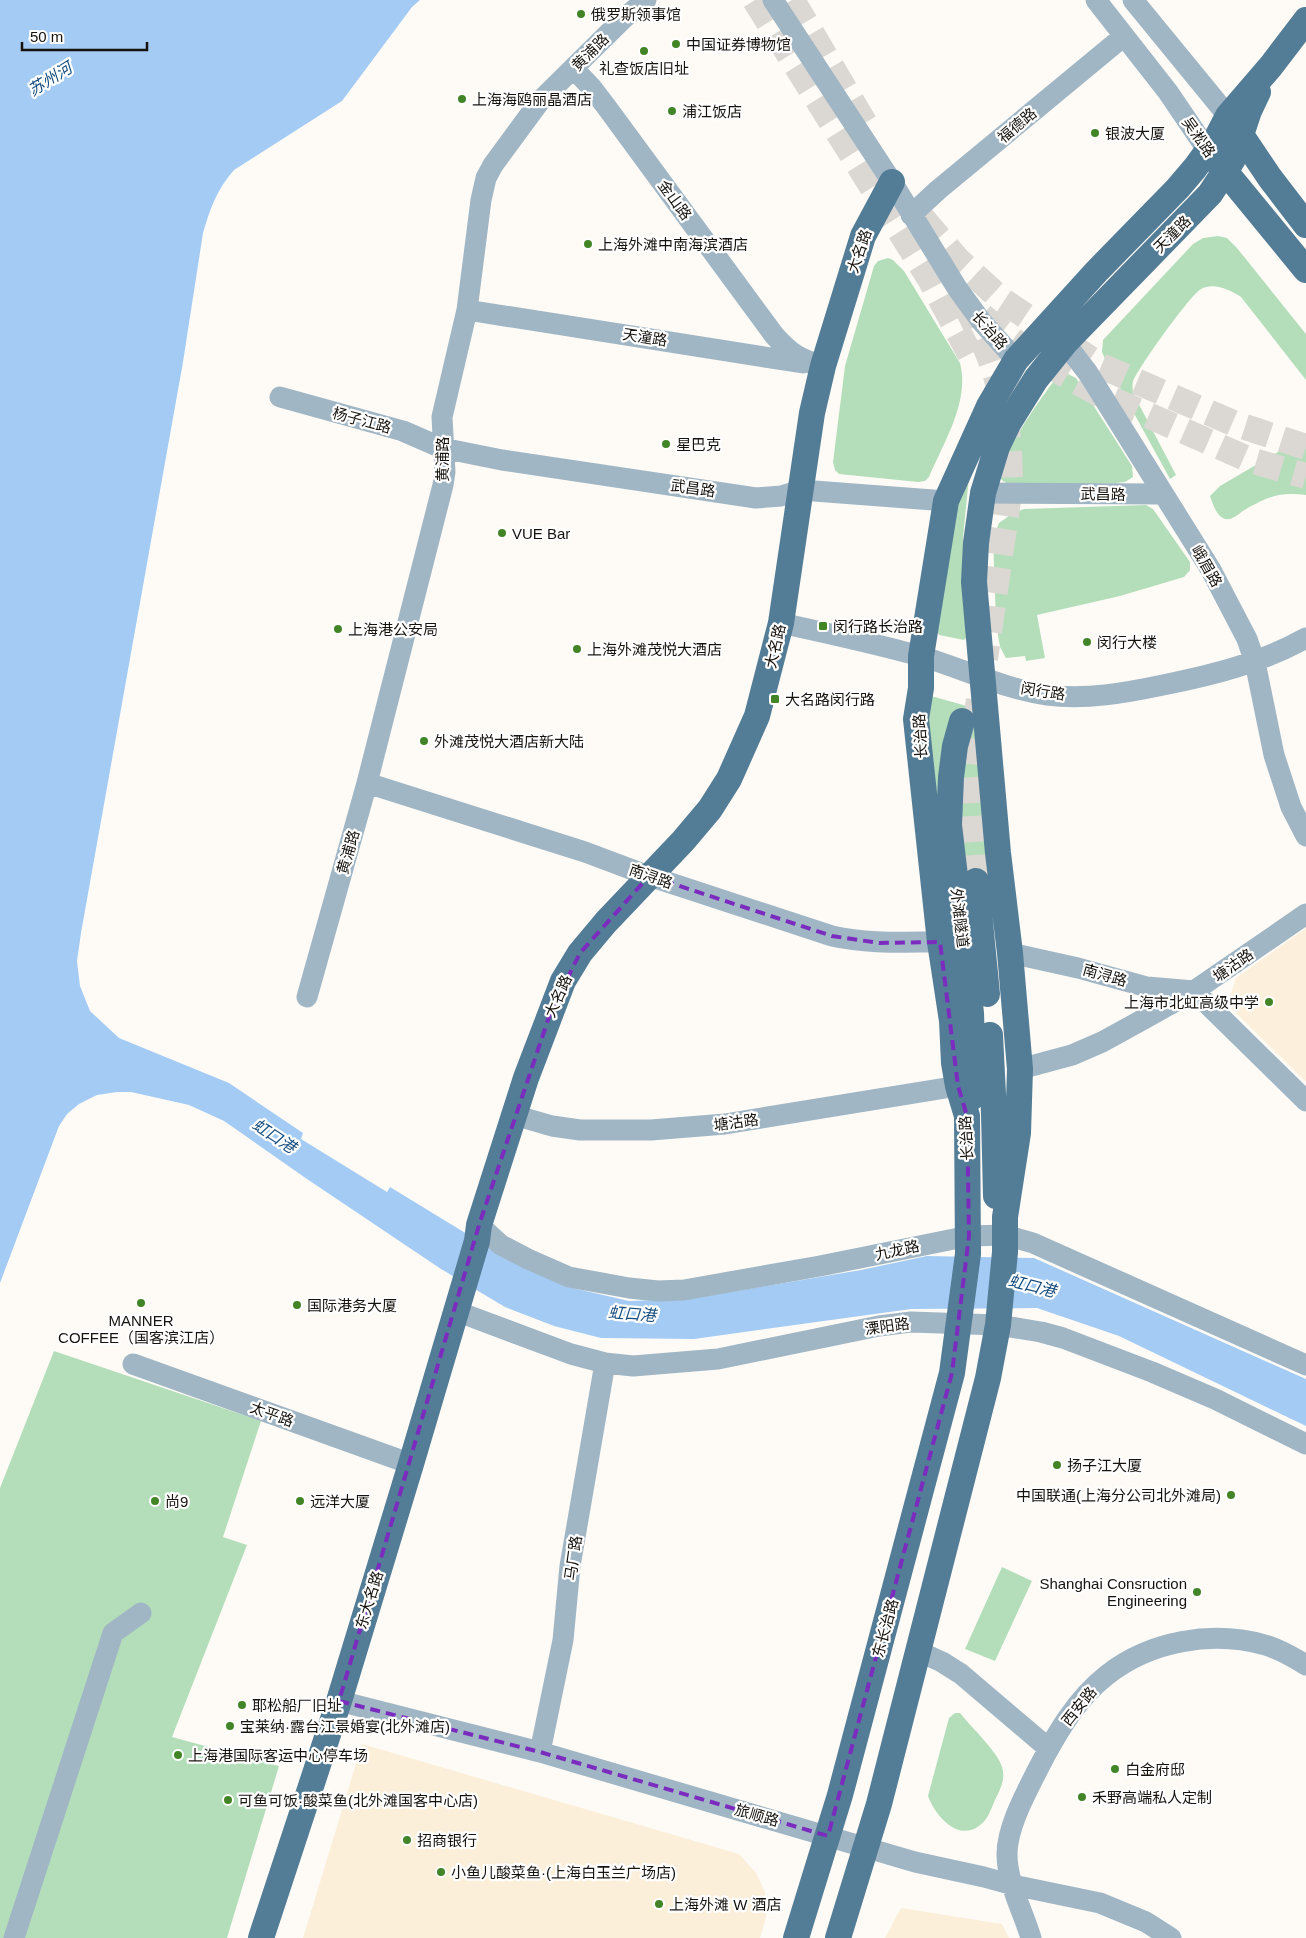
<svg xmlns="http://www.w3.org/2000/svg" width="1306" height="1938" font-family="Arial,'Noto Sans SC',sans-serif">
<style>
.built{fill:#fbefda}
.education{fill:#fcf0dc}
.green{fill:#b4deba}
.water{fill:#a4cbf4}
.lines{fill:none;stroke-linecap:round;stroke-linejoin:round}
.major-tunnel{stroke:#dbd8d3;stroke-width:26;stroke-dasharray:26 13;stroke-linecap:butt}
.minor{stroke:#a0b6c5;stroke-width:21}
.major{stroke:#537c96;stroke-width:26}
.marked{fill:none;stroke:#7b2cbf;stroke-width:4;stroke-dasharray:10 6;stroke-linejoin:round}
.poi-dot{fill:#428527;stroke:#fff;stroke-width:2}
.labels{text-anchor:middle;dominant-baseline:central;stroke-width:4.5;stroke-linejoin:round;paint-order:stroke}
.poi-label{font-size:15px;fill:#16130e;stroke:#fff;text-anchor:start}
.street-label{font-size:15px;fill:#16130e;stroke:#fff}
.water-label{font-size:16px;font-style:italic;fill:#164d7f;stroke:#fff}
</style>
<rect width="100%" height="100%" fill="#fefbf6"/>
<path class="built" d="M 362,1744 L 739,1854 L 756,1873 L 765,1892 L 766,1917 L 760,1938 L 303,1938 Z
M 901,1908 L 1002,1924 L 1009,1938 L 885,1938 Z"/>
<path class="education" d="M 1306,928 L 1306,1082 L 1232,1009 L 1231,994 L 1236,978 Z"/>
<path class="green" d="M 1218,236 L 1227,238 L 1237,248 L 1306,334 L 1306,380 L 1241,297 C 1230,290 1214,282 1201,289 C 1191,294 1137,369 1133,382 C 1132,385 1133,390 1133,393 L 1176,475 L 1170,479 L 1107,364 L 1102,352 L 1103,340 L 1193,244 L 1203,238 Z
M 888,258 L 893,260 L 904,271 L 960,363 C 970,401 944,442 929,477 L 925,481 L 918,482 L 839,474 L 835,470 L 833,462 L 845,366 L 874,266 L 878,261 Z
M 1068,374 L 1076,378 L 1132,466 L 1133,477 L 1125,482 L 1116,483 L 1016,485 C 1011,484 1002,483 1000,477 C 994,464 1048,387 1059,375 Z
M 1302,438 L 1306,438 L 1306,495 C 1279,492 1270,496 1246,509 C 1240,512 1233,521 1225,519 C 1216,516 1213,504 1210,496 L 1220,486 Z
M 969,477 L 963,538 L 963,601 L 968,636 L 964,640 L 939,635 L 935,628 L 949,522 Z
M 1146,505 L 1153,509 L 1190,562 L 1190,570 L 1184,577 L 1120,596 L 1037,615 L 1045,658 L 1026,661 L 1025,656 L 1006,658 L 1000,647 L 996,623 L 993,538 L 999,523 L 1013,513 L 1024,509 Z
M 931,696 L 974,708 L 986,834 L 985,882 L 972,896 L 941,794 L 933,805 L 927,699 Z
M 54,1351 L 261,1421 L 223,1537 L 247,1545 L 172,1737 L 279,1766 L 227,1938 L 0,1938 L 0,1488 Z
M 1002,1567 L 1032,1581 L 995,1661 L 965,1649 Z
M 955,1713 L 960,1713 C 970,1726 999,1753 1002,1767 C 1006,1779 1000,1790 995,1800 C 991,1809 988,1820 979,1826 C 957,1842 935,1815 928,1796 L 949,1718 Z"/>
<path class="water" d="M 0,0 L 420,0 L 412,7 L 342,101 L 234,170 C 217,189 210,209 203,233 L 183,362 L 81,933 L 77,961 L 80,986 L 90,1011 L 119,1038 L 229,1083 L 303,1133 L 301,1139 L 387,1192 L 390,1187 L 503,1256 L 573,1288 L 629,1301 L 689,1299 L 861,1270 L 927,1256 L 1034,1258 L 1306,1379 L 1306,1426 L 1119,1336 L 1037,1308 L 911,1309 L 694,1339 L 601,1338 L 554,1326 L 505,1307 L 441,1269 L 307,1179 L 224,1121 L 189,1105 L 131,1092 L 117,1092 L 97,1095 L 79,1104 L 67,1114 L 59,1126 L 0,1283 Z"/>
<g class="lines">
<path class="major-tunnel" d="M 755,0 L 930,279 L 970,354
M 792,0 L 868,129
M 922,218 L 957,259 L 1003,301 L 1101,366 L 1233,423 L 1306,447
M 965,303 C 975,325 988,349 995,373 C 1007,410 1010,448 1010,487 L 985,659
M 982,316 C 1018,346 1060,374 1102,395 L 1250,460 L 1306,476
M 976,881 L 970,775 L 979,698"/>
<path class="minor" d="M 773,0 L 892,182 L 957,288 L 981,321 L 1016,360
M 1096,0 L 1168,92 L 1208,151
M 1133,0 L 1228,116
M 573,68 L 592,88 L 608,109 L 774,335 C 791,354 799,359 823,366
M 911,215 L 938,190 L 1124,36
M 467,310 L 803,363
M 1054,332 L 1065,343 L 1088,373 L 1211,570 L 1247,639 L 1255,662 L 1274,755 L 1291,807 L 1306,836
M 280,397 L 403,431 L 442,448 L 502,460 L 756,498 L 781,496 L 801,490 L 946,501
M 983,493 L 1163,494
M 781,623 C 827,633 874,643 920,656 C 962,668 1003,689 1047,695 C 1086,700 1125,693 1163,685 C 1213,675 1261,663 1306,638
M 367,783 L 585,852 L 649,876 L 832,936 C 868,944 903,942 940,942
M 1010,953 L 1078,968 L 1147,987 L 1194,991 L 1306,1101
M 307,997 L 367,783 L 443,485 L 445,472 L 442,417 L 467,310 L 481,200 L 486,178 L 493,165 L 540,101 L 623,19 L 646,0
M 1020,1069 L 1072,1055 L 1102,1042 L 1142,1020 L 1194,991 L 1306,914
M 514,1115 L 552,1126 L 580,1130 L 651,1130 L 725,1124 L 958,1086
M 479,1225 L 501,1245 L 528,1259 L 569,1277 L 629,1288 L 658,1291 L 684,1290 L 820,1266 L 969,1236 L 1005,1235 L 1033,1243 L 1306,1365
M 456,1311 L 571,1354 L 605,1363 L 633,1366 L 718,1359 L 879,1326 L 911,1322 L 998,1325 L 1041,1332 L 1063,1338 L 1152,1372 L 1215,1399 L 1306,1444
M 133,1364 L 411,1464
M 918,1651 L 942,1662 L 961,1674 L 1048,1748
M 339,1701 L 540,1752 L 915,1862 L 984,1877 L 1013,1885 L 1100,1903 L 1146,1922 L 1171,1938
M 540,1752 L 563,1640 L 570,1566 L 605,1363
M 14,1938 L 113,1633 L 141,1613
M 1031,1938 C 1023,1911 1007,1883 1007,1854 C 1007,1827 1026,1793 1038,1769 C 1055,1736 1076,1699 1107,1675 C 1150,1641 1212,1630 1265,1645 C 1279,1649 1293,1657 1306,1665"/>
<path class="major" d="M 1235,126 L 1270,178 L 1306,225
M 1215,159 L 1306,270
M 962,721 L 955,746 L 951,777 L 949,825 L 971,1013 L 973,1074 L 971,1098
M 976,881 L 987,994
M 990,1035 L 994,1114 L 996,1196
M 261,1938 L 339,1701 L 411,1464 L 477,1241 L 479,1225 L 526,1078 L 563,981 L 580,953 L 606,922 L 683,841 L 710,809 L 729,779 L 757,716 L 781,623 L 812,413 L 823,366 L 863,236 L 892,182
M 796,1938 L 840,1795 L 952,1373 L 968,1254 L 967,1116 L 958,1086 L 954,1063 L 952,1021 L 940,942 L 916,719 L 921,688 L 921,656 L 946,501 L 989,406 L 1016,360 L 1097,271 L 1178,188 L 1195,168 L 1216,139 L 1228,116 L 1271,66 L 1306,20
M 838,1938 L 879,1804 L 988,1378 L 998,1325 L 1005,1252 L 1005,1217 L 1018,1133 L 1020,1069 L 1010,953 L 998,853 L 974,582 L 976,543 L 983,493 L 997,447 L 1008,424 L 1036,379 L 1065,343 L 1210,194 L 1233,159 L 1249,111 L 1258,92"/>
</g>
<path class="marked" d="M 649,876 L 832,936 L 879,943 L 940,942 L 958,1086 L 967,1116 L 969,1236 L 952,1373 L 828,1836 L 540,1752 L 339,1701 L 479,1225 L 551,1011 L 580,953 Z"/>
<g class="poi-dot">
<circle cx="581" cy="14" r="5"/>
<circle cx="676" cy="44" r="5"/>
<circle cx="644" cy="51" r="5"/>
<circle cx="462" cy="99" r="5"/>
<circle cx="672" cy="111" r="5"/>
<circle cx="1095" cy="133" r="5"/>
<circle cx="588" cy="244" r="5"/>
<circle cx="666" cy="444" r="5"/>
<circle cx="502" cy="533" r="5"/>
<rect x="818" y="621" width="10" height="10" rx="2.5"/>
<circle cx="338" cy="629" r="5"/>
<circle cx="1087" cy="642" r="5"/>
<circle cx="577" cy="649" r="5"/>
<rect x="770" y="694" width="10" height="10" rx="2.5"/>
<circle cx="424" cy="741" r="5"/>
<circle cx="1269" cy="1002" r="5"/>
<circle cx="141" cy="1303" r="5"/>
<circle cx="297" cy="1305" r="5"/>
<circle cx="1057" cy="1465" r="5"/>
<circle cx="1231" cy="1495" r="5"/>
<circle cx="155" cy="1501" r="5"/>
<circle cx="300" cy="1501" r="5"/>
<circle cx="1197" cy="1592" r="5"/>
<circle cx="242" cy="1705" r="5"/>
<circle cx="230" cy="1726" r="5"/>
<circle cx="178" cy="1755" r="5"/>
<circle cx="1115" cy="1769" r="5"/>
<circle cx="1082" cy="1797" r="5"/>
<circle cx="228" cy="1800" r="5"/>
<circle cx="407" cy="1840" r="5"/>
<circle cx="441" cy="1872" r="5"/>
<circle cx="659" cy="1904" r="5"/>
</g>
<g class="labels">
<g class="poi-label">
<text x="591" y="14">俄罗斯领事馆</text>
<text x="686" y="44">中国证券博物馆</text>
<text x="644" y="68" text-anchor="middle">礼查饭店旧址</text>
<text x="472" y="99">上海海鸥丽晶酒店</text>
<text x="682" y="111">浦江饭店</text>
<text x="1105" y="133">银波大厦</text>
<text x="598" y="244">上海外滩中南海滨酒店</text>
<text x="676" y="444">星巴克</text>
<text x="512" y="533">VUE Bar</text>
<text x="833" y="626">闵行路长治路</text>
<text x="348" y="629">上海港公安局</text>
<text x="1097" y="642">闵行大楼</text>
<text x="587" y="649">上海外滩茂悦大酒店</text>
<text x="785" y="699">大名路闵行路</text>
<text x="434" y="741">外滩茂悦大酒店新大陆</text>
<text x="1259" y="1002" text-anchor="end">上海市北虹高级中学</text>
<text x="307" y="1305">国际港务大厦</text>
<text x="141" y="1320" text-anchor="middle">MANNER<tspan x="141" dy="17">COFFEE（国客滨江店）</tspan></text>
<text x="1067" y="1465">扬子江大厦</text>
<text x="1221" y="1495" text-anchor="end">中国联通(上海分公司北外滩局)</text>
<text x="165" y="1501">尚9</text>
<text x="310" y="1501">远洋大厦</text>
<text x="1187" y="1583" text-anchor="end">Shanghai Consruction<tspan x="1187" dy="17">Engineering</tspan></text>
<text x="252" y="1705">耶松船厂旧址</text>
<text x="240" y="1726">宝莱纳·露台江景婚宴(北外滩店)</text>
<text x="188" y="1755">上海港国际客运中心停车场</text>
<text x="1125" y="1769">白金府邸</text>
<text x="1092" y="1797">禾野高端私人定制</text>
<text x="238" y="1800">可鱼可饭·酸菜鱼(北外滩国客中心店)</text>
<text x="417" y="1840">招商银行</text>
<text x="451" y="1872">小鱼儿酸菜鱼·(上海白玉兰广场店)</text>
<text x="669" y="1904">上海外滩 W 酒店</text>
</g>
<g class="street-label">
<text transform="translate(590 52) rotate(-45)">黄浦路</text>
<text transform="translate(1017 125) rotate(-40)">福德路</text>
<text transform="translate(1199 137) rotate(55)">吴淞路</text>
<text transform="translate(675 200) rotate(54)">金山路</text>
<text transform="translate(1172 234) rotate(-45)">天潼路</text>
<text transform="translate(859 251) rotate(-71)">大名路</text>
<text transform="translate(990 330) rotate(49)">长治路</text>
<text transform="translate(645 337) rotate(9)">天潼路</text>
<text transform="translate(362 420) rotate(15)">杨子江路</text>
<text transform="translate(442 459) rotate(-90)">黄浦路</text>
<text transform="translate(693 488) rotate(8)">武昌路</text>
<text transform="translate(1103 494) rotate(1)">武昌路</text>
<text transform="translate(1207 566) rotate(60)">峨眉路</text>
<text transform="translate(775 646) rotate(-77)">大名路</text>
<text transform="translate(1043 691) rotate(9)">闵行路</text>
<text transform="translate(920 736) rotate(-93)">长治路</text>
<text transform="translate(348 852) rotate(-74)">黄浦路</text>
<text transform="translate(651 876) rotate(19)">南浔路</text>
<text transform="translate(960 918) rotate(83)">外滩隧道</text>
<text transform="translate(1233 965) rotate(-35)">塘沽路</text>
<text transform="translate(1105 975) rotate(16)">南浔路</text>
<text transform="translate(558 996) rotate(-66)">大名路</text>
<text transform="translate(736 1122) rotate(-8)">塘沽路</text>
<text transform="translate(966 1138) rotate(-93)">长治路</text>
<text transform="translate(897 1250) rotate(-12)">九龙路</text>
<text transform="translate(887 1326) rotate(-8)">溧阳路</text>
<text transform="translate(272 1414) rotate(20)">太平路</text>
<text transform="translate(573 1558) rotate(-82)">马厂路</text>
<text transform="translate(369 1600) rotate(-73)">东大名路</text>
<text transform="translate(885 1628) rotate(-75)">东长治路</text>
<text transform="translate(1079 1706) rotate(-51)">西安路</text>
<text transform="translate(757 1815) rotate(16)">旅顺路</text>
</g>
<g class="water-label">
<text transform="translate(50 79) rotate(-32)">苏州河</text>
<text transform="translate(274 1136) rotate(33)">虹口港</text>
<text transform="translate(1032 1286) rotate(14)">虹口港</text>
<text transform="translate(632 1314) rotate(4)">虹口港</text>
</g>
</g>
<path d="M22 42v8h125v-8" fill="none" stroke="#16130e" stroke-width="2.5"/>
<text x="30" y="42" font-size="15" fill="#16130e" stroke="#ffffff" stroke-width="4" paint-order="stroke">50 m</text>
</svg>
